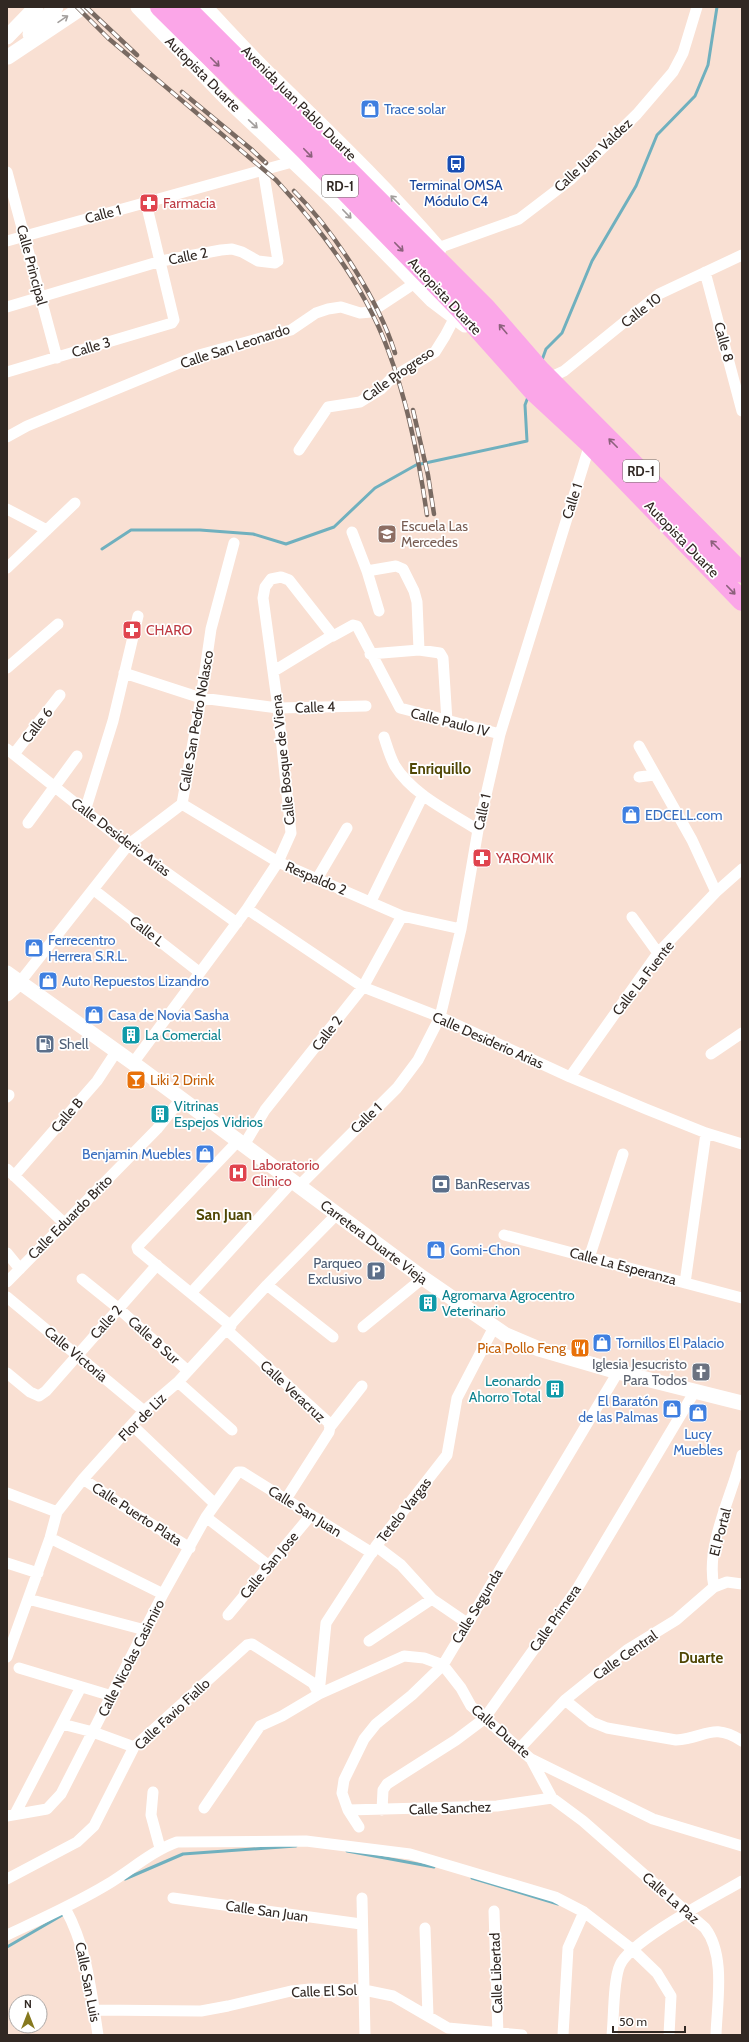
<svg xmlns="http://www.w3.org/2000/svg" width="749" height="2042" font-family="Cabin,sans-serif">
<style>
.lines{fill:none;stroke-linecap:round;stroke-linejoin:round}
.stream{stroke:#70b0be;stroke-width:3}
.street{stroke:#fff;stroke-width:11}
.secondary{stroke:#fff;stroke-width:15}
.highway{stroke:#fba6e8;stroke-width:20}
.rail-casing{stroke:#796a62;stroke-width:4.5}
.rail{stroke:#fff;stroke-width:3;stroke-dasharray:9;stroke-linecap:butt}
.oneway{stroke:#a29e9c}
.oneway2{stroke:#8c617c}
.labels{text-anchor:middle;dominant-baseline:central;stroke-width:3.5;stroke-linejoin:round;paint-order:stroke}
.shield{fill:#fff;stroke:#6f6865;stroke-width:1}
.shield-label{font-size:13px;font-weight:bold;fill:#312823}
.street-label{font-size:14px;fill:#312823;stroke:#fff}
.shop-label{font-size:14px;fill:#366cbe;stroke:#fff;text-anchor:start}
.transit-label{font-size:14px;fill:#164399;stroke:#fff}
.health-label{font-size:14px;fill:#be3a42;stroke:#fff;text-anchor:start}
.education-label{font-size:14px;fill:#785e54;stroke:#fff;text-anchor:start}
.culture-label{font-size:14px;fill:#0d838f;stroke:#fff;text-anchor:start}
.service-label{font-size:14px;fill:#4e5e75;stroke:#fff;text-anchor:start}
.food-label{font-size:14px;fill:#c56008;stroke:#fff;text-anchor:start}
.worship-label{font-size:14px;fill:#5b616d;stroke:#fff;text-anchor:end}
.neighbourhood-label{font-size:15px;font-weight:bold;fill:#504704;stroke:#fff}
</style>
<rect width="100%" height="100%" fill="#f9e0d3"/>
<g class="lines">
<path class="stream" d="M 542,360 L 546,349 L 562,333 L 592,261 L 636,186 L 657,135 L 695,96 L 708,65 L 717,7
M 102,549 L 131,530 L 200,530 L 253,534 L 286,544 L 334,527 L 375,488 L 416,465 L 527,441 L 525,405 L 528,397
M 347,1851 L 434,1867
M 472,1878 L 558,1904
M 125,1879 L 183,1854 L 296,1846
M 7,1947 L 64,1914"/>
<path class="street" d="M 7,172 L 57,358
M 7,241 L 292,162
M 438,248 L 519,219 L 570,180 L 637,114 L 673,72 L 683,53 L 697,7
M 705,272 L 742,411
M 7,307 L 161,261 L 221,250 L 232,249 L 242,252 L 258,261 L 275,263 L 278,261 L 263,169
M 7,372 L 172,323 L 174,320 L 146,203
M 549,378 L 564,371 L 659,294 L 742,255
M 7,437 L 27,426 L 199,355 L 291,330 L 316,313 L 328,309 L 341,307 L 360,313 L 371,312 L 415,283
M 299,450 L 328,407 L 360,402 L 381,389 L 393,377 L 435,352 L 445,336 L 455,317
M 7,509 L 47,530
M 352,532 L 367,571 L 396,566 L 403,569 L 414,591 L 417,602 L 419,650
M 7,568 L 75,503
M 367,571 L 379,611
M 370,654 L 419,650 L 440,653 L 443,658 L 447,721
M 7,668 L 58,624
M 274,671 L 333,635
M 124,673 L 201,698 L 278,708 L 366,706
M 384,737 C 387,746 390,757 395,766 C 413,795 450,812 478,830
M 639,746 L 692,840 L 716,892
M 7,749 L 128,845 L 237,923
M 14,754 L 60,695
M 639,777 L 654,775
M 182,804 L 278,862 L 402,916 L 461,929
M 85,811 L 113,721 L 138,616
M 28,823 L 77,756
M 317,879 L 347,828
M 94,890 L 199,972
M 371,901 L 423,795
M 247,909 L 363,987 L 440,1017 L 570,1077 L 646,1109 L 706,1133 L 742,1144
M 632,917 L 658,953
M 20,982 L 128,845 L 182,804 L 201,698 L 211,629 L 234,543
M 711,1054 L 742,1033
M 133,1063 L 247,909 L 278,862 L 291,833 L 278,708 L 263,598 L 265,587 L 271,579 L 281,577 L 289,580 L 333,636 L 353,625 L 357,626 L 400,708 L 500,734
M 570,1077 L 658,953 L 716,892 L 742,869
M 7,1097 L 9,1095
M 244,1145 L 265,1110 L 363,987 L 402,916
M 7,1169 L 64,1223
M 14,1176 L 97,1081 L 116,1052
M 299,1186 L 397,1088 L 418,1060 L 440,1017 L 461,929 L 478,830 L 500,734 L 590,444
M 504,1235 L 742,1298
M 7,1253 L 20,1269
M 589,1258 L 623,1154
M 82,1279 L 118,1308 L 188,1371
M 7,1282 L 157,1129 L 181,1099
M 685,1283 L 706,1133
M 267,1285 L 333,1337
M 191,1293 L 293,1181
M 7,1297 L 144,1411
M 231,1326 L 138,1250 L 137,1247 L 238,1141
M 363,1327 L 423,1278
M 227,1330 L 328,1422 L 330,1427 L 329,1432 L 286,1499
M 7,1373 L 30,1392 L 39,1396 L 46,1391 L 157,1265
M 178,1382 L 232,1430
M 132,1425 L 214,1503
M 330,1427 L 362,1386
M 83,1479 L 132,1512 L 190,1548
M 7,1493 L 57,1512
M 206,1517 L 268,1565
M 50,1538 L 163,1594
M 376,1546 L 401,1565 L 432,1599 L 467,1623
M 7,1563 L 38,1573
M 714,1587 C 705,1545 732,1496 742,1455
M 28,1599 L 145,1630
M 228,1615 L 311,1515
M 369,1641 L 432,1599
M 7,1657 L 50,1538 L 57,1512 L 83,1479 L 144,1411 L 178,1382 L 267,1285 L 337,1214
M 19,1668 L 112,1696
M 319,1694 L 326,1623 L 376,1546 L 447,1455 L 457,1398 L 494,1327
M 565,1700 L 592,1722 L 607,1728 L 676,1740 C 706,1738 712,1722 742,1741
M 62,1724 L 93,1732 L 134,1747
M 520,1748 L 565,1700 L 627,1650 L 676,1620 L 714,1587 L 727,1582 L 742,1584
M 531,1759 L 552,1798 L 583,1821 L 705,1928 C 726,1955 717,2003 716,2035
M 153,1792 L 151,1815 L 160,1848
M 204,1808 L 260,1726 L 282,1716 L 319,1694 L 404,1656 L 424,1658 L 443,1665 L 461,1688 L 471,1706 L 531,1759 L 653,1819 L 742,1846
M 348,1810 L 497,1806 L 552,1798
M 382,1810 L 383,1790 L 387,1784 L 456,1740 L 484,1719 L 577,1589 L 695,1391
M 15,1814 L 81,1687
M 7,1816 L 47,1809 L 61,1794 L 163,1594 L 206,1517 L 238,1472 L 242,1472 L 372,1553
M 359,1827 L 348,1810 L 342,1793 L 344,1780 L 364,1739 L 376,1724 L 412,1695 L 443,1665 L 618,1372
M 7,1879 L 77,1842 L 94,1826 L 134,1747 L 247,1645 L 252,1644 L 313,1683 L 319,1694
M 173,1898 L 361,1924
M 362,1898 L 365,2035
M 65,1908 C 87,1948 91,1990 98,2035
M 494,1911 L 498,2035
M 425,1928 L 428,2016
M 7,1935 C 41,1919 75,1904 108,1884 C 131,1870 152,1851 177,1842 L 306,1841 L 410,1854 L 555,1897 L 584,1912 L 632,1949 L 657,1973 L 671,1996 L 669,2035
M 94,2010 L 201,2011 L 228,2006 L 291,1991 L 310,1989 L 364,1990 L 393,1996 L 448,2028 L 522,2035
M 563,2035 L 568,1948 L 584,1912
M 612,2035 C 614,2018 613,1980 620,1965 C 631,1940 715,1897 742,1881"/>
<path class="secondary" d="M 138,7 L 229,101 L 333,199 L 432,300 L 465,325
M 205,7 C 225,28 245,50 266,71 C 325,129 385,186 439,249
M 30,34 L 56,7
M 7,37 L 36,7
M 8,57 L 83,7
M 7,973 L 133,1063 L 423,1278 L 506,1335 L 539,1349 L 618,1372 L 742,1403
M 7,994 L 20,982"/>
<path class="highway" d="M 160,7 L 305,150 L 462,311 L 535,393 L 590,444 L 742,601
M 185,7 L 486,308 L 540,370 L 742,573"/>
<g class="rail-casing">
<path id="rail" d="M 77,7 L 108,38 L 276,180 C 321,229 365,287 388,350 C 408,403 419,459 427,515
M 86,7 L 137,55
M 182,92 L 251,149 L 266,163
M 294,191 C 334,231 378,299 395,353
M 413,410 L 428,475 L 434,514"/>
</g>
<use href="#rail" class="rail"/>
</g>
<defs><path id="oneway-shaft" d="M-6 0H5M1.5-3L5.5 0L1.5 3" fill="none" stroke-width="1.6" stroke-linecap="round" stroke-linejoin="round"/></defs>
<g class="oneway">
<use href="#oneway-shaft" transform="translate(63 19) rotate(-34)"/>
<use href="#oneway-shaft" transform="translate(253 124) rotate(43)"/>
<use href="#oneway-shaft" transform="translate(395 200) rotate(-135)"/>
<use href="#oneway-shaft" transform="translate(347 214) rotate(46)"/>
</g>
<g class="oneway2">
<use href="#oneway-shaft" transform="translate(215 62) rotate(45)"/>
<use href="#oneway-shaft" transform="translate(308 153) rotate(46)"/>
<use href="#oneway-shaft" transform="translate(399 247) rotate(46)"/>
<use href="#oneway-shaft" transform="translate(503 329) rotate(-130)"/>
<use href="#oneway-shaft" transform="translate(613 443) rotate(-135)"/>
<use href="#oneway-shaft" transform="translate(715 545) rotate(-135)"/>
<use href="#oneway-shaft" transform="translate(731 590) rotate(46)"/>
</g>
<defs>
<g id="shop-square" transform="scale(1)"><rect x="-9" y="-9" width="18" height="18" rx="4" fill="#3f7fe0" stroke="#fff"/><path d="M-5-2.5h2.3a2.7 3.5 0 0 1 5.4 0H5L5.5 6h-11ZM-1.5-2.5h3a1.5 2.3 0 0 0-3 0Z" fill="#fff"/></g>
<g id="bus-square" transform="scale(1)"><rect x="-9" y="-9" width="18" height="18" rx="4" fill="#1a4fb4" stroke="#fff"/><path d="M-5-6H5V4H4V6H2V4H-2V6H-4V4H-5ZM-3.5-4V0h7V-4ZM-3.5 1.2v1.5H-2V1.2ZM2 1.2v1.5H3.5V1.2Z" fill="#fff"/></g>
<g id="pharmacy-square" transform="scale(1)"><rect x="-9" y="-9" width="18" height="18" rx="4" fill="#e0444e" stroke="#fff"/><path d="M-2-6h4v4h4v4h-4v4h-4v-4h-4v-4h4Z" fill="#fff"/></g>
<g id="school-square" transform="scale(1)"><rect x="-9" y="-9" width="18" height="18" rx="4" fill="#8d6e63" stroke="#fff"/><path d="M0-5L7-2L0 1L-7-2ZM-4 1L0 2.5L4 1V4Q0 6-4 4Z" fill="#fff"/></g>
<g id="building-square" transform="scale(1)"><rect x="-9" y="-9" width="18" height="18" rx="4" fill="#0f9aa8" stroke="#fff"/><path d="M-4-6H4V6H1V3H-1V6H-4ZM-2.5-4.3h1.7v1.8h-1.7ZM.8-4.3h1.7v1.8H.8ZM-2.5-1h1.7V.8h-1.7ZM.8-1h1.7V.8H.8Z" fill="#fff"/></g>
<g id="fuel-square" transform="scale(1)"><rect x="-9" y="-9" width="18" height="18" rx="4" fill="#5c6f8a" stroke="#fff"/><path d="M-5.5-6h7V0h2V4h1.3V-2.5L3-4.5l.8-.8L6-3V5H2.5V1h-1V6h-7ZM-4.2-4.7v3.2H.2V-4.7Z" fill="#fff"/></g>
<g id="bar-square" transform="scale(1)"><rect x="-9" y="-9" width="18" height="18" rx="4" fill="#e8710a" stroke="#fff"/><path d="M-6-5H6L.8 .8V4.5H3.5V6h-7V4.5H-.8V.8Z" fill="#fff"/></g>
<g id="hospital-square" transform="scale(1)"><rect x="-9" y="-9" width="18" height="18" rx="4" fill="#e0444e" stroke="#fff"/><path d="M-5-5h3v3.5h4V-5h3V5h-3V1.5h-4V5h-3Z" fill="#fff"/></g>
<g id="bank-square" transform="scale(1)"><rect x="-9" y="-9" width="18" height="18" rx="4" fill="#5c6f8a" stroke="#fff"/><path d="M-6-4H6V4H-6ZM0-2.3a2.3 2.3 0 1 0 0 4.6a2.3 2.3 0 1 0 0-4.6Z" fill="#fff"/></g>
<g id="parking-square" transform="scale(1)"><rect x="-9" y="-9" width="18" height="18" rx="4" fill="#5c6f8a" stroke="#fff"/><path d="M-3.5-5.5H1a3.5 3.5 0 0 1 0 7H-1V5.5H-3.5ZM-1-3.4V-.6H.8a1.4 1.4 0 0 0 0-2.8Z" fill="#fff"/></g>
<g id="restaurant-square" transform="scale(1)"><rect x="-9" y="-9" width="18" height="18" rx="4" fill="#e8710a" stroke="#fff"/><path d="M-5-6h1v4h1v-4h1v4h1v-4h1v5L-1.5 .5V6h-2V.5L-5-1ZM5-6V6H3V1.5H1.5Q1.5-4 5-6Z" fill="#fff"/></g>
<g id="church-square" transform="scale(1)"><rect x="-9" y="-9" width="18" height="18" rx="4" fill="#6b7280" stroke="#fff"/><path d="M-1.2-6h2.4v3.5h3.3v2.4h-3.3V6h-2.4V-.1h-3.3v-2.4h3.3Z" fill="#fff"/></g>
</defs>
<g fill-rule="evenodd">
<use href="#shop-square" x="370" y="109"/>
<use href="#bus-square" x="456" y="164"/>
<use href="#pharmacy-square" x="149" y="203"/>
<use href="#school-square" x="387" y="534"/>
<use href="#pharmacy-square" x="132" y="630"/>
<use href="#shop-square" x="631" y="815"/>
<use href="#pharmacy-square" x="482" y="858"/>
<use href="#shop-square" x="34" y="948"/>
<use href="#shop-square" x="48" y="981"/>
<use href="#shop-square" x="94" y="1015"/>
<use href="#building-square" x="131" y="1035"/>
<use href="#fuel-square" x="45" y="1044"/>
<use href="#bar-square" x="136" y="1080"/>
<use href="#building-square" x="160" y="1114"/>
<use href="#shop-square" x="205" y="1154"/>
<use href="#hospital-square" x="238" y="1173"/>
<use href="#bank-square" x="441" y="1184"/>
<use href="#shop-square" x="436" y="1250"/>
<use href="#parking-square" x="376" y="1271"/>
<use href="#building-square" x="428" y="1303"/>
<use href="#shop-square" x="602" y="1343"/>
<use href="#restaurant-square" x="580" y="1348"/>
<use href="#church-square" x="701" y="1372"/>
<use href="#building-square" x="555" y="1389"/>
<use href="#shop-square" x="672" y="1409"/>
<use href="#shop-square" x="698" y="1413"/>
</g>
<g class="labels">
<g class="shield">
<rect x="322" y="175" width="36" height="22" rx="3"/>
<rect x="623" y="460" width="36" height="22" rx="3"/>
</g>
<g class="shield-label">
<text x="340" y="186">RD-1</text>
<text x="641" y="471">RD-1</text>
</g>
<g class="street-label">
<text transform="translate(203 74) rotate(45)">Autopista Duarte</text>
<text transform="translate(299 103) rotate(45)">Avenida Juan Pablo Duarte</text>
<text transform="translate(593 155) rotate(-43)">Calle Juan Valdez</text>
<text transform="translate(103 214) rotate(-15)">Calle 1</text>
<text transform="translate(188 256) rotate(-11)">Calle 2</text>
<text transform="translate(32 265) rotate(75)">Calle Principal</text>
<text transform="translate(445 296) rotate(47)">Autopista Duarte</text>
<text transform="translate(641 310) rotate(-38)">Calle 10</text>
<text transform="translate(724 342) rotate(75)">Calle 8</text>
<text transform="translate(235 346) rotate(-18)">Calle San Leonardo</text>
<text transform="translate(91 347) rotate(-17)">Calle 3</text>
<text transform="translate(398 374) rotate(-35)">Calle Progreso</text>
<text transform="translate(572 501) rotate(-72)">Calle 1</text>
<text transform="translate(682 539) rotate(46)">Autopista Duarte</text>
<text transform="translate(315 707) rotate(-2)">Calle 4</text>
<text transform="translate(196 721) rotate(-80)">Calle San Pedro Nolasco</text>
<text transform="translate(450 722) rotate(14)">Calle Paulo IV</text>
<text transform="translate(37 725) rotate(-52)">Calle 6</text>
<text transform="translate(283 760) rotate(-96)">Calle Bosque de Viena</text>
<text transform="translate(482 812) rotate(-78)">Calle 1</text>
<text transform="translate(121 837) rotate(37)">Calle Desiderio Arias</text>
<text transform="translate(316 878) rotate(23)">Respaldo 2</text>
<text transform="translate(147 931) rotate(38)">Calle L</text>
<text transform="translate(643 978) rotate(-52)">Calle La Fuente</text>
<text transform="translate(327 1033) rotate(-52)">Calle 2</text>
<text transform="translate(488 1040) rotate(24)">Calle Desiderio Arias</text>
<text transform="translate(67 1115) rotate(-49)">Calle B</text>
<text transform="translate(366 1118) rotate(-44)">Calle 1</text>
<text transform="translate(70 1217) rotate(-45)">Calle Eduardo Brito</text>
<text transform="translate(374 1242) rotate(37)">Carretera Duarte Vieja</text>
<text transform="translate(623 1266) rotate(15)">Calle La Esperanza</text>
<text transform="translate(106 1322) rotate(-48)">Calle 2</text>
<text transform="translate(154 1340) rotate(42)">Calle B Sur</text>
<text transform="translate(76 1354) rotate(40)">Calle Victoria</text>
<text transform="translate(293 1391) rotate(43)">Calle Veracruz</text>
<text transform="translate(142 1417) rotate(-45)">Flor de Liz</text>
<text transform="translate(404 1510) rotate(-52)">Tetelo Vargas</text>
<text transform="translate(305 1511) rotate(32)">Calle San Juan</text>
<text transform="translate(137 1514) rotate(33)">Calle Puerto Plata</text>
<text transform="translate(720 1532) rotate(-75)">El Portal</text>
<text transform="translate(269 1565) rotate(-50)">Calle San Jose</text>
<text transform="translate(477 1606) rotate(-59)">Calle Segunda</text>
<text transform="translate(555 1618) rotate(-55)">Calle Primera</text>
<text transform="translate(625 1655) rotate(-35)">Calle Central</text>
<text transform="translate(131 1658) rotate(-63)">Calle Nicolas Casimiro</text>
<text transform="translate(172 1714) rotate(-43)">Calle Favio Fiallo</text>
<text transform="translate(501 1731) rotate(41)">Calle Duarte</text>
<text transform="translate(450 1808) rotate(-2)">Calle Sanchez</text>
<text transform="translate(671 1898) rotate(41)">Calle La Paz</text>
<text transform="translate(267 1911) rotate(8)">Calle San Juan</text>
<text transform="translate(496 1973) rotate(-92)">Calle Libertad</text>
<text transform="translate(88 1982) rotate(79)">Calle San Luis</text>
<text transform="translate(324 1991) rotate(-2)">Calle El Sol</text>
</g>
<g class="shop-label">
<text x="384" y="109">Trace solar</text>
<text x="645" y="815">EDCELL.com</text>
<text x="48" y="940">Ferrecentro<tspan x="48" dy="16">Herrera S.R.L.</tspan></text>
<text x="62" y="981">Auto Repuestos Lizandro</text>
<text x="108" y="1015">Casa de Novia Sasha</text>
<text x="191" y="1154" text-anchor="end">Benjamin Muebles</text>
<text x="450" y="1250">Gomi-Chon</text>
<text x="616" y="1343">Tornillos El Palacio</text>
<text x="658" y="1401" text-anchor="end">El Baratón<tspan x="658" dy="16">de las Palmas</tspan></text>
<text x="698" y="1434" text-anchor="middle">Lucy<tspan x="698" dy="16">Muebles</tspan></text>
</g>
<g class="transit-label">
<text x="456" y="185">Terminal OMSA<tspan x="456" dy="16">Módulo C4</tspan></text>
</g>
<g class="health-label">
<text x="163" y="203">Farmacia</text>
<text x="146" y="630">CHARO</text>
<text x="496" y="858">YAROMIK</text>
<text x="252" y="1165">Laboratorio<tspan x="252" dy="16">Clinico</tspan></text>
</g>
<g class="education-label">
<text x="401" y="526">Escuela Las<tspan x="401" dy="16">Mercedes</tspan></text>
</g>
<g class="culture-label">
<text x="145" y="1035">La Comercial</text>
<text x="174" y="1106">Vitrinas<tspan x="174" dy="16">Espejos Vidrios</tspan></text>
<text x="442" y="1295">Agromarva Agrocentro<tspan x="442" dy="16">Veterinario</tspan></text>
<text x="541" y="1381" text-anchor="end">Leonardo<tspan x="541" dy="16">Ahorro Total</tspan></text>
</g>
<g class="service-label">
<text x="59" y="1044">Shell</text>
<text x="455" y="1184">BanReservas</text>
<text x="362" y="1263" text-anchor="end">Parqueo<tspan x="362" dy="16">Exclusivo</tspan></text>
</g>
<g class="food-label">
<text x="150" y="1080">Liki 2 Drink</text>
<text x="566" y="1348" text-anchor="end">Pica Pollo Feng</text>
</g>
<g class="worship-label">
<text x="687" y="1364">Iglesia Jesucristo<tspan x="687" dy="16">Para Todos</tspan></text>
</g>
<g class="neighbourhood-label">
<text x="440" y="769">Enriquillo</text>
<text x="224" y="1215">San Juan</text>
<text x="701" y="1658">Duarte</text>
</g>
</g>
<rect width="749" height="2042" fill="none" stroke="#312823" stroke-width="16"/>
<g transform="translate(28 2014)"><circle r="19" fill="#ffffff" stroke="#ada9a7"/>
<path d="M0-3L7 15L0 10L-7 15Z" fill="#86791e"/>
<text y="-6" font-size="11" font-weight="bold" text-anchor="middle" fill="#312823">N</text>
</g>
<path d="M613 2026v6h72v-6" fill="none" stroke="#312823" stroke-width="2"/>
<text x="619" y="2026" font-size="12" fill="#312823" stroke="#ffffff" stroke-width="3" paint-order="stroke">50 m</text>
</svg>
